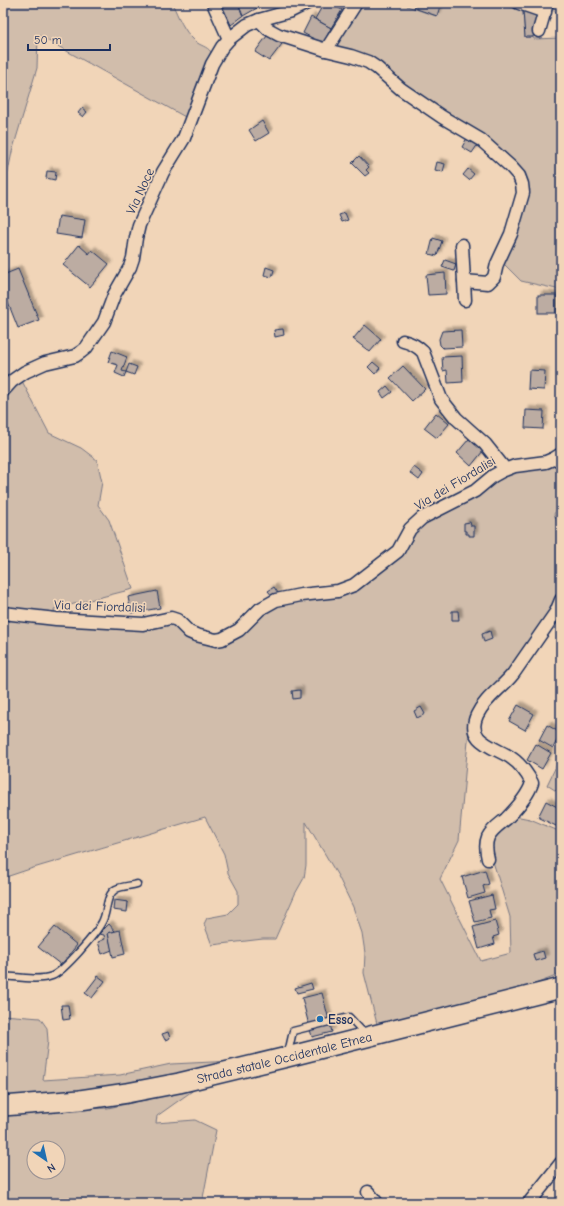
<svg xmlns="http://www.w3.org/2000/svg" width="564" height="1206" font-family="'Comic Neue',sans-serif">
<defs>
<filter id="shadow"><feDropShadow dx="3.5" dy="-3.5" stdDeviation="1" flood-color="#0004"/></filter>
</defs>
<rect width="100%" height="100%" fill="#f1d5b8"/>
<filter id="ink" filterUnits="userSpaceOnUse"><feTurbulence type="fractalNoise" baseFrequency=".025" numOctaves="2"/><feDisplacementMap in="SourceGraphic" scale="8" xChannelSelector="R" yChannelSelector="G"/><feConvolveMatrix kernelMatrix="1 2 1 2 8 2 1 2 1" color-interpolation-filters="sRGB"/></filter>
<g filter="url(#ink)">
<g fill="#d1bdab" stroke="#767684" fill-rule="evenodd">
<path d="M3,3H172C179,18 183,30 195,41C200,46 207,46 211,52L187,118L38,35L37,68L12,152L3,196Z"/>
<path d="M363,3H408L407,6L436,16L441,3H498L523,11L525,37H533L534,39L561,38V290L521,281L502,262L526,203L530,190L527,180L516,165L499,148L467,127L334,48Z"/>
<path d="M553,3H561V13L551,10Z"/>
<path d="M561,346V450L558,451Z"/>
<path d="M22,381L49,433L81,448L97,460L102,482L98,505L109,520L133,589L54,609L55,615L3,610V398Z"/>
<path d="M561,459V503L554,514L561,530V591L553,612L505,678L470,719L459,840L440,879L481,961L511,953L510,917L491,855L493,840L501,828L515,816L530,819L561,832V974L512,993L377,1024L364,973L365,953L362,933L353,907L338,876L306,822V865L304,878L295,894L275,939H263L212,945L204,924L207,918L228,914L238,904V891L228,873L224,854L205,817L30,869L3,878V616L170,623L226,643L240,637L254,622L272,606L348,592L418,526L494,481L508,474Z"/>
<path d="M561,756V794L547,785Z"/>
<path d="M3,1015L40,1018L47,1028L48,1041L43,1080L120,1075L171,1064L233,1061L142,1085L3,1102Z"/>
<path d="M195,1089L157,1116L156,1123L195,1120L216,1130L202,1203H3V1113L108,1108ZM34,1148H58V1172H34Z"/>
</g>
<g fill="#bcaca2" stroke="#1b2f5e" filter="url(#shadow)">
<path d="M221,3H238L243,16L231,25Z"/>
<path d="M238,3H255L257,8L243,16Z"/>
<path d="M324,3H331L342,10L331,28L315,19Z"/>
<path d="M416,3H441L437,16L414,8Z"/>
<path d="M523,11L538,15L533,37H525Z"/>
<path d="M311,17L331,28L323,44L303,33Z"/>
<path d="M267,36L282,44L269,61L255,52Z"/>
<path d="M82,108L87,112L83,117L78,113Z"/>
<path d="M262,121L269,133L256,141L249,130Z"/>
<path d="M467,138L478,144L472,153L462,147Z"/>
<path d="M359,156L369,167L366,170L369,173L365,176L352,163Z"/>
<path d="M437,162L445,164L443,172L435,170Z"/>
<path d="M468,169L474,174L469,180L463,175Z"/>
<path d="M47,171L56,172L55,180L46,178Z"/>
<path d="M345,213L348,220L342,222L339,215Z"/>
<path d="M59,216L85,220L82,238L56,234Z"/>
<path d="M433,238L442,241L437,256L429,254Z"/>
<path d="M79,245L89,254L92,250L109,264L90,287L63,265Z"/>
<path d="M445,260L456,264L454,271L442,267Z"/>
<path d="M266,267L274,270L272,277L264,275Z"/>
<path d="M18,269L39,320L18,328L3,290V275Z"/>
<path d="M445,273L446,294L428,295L426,275Z"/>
<rect x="538" y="295" width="18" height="18"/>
<path d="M365,325L381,339L370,352L353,339Z"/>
<path d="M283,329L284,335L275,337L274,330Z"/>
<path d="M461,330L462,347L443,348L440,345L439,339L442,331Z"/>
<path d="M112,351L127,357L122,371L126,372L124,377L115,373L118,365L108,362Z"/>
<path d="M462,356L463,382L448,383L447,370L443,371L442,357Z"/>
<path d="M373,362L380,368L375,374L368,367Z"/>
<path d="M129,364L137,367L134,375L126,372Z"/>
<path d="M403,366L425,389L412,401L390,378Z"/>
<path d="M529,370L545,371L544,390L528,389Z"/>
<path d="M387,386L392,392L384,398L380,392Z"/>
<path d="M526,410L544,411L543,429L525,428Z"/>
<path d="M436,413L449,424L437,438L424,428Z"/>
<path d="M469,439L483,451L471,466L457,453Z"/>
<path d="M414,467L423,474L419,480L410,473Z"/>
<path d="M470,522L471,526H474V536H469V534H466V531H464V523Z"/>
<path d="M274,587L278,593L273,597L268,591Z"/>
<path d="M157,591L160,608L131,613L128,597Z"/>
<path d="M452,611H458L459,620H452Z"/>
<path d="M490,631L492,639L484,642L482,634Z"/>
<path d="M300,690V698L293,699L292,691Z"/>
<path d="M518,705L534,714L525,730L509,721Z"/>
<path d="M421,707L425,714L417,718L414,711Z"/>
<path d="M547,725L561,733L553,748L539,740Z"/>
<path d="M536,744L551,753L542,769L527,760Z"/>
<path d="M546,801L561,809V826L560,828L538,817Z"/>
<path d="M485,870L489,884L483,886L485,893L468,898L462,877Z"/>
<path d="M492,895L495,909L489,910L491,918L475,922L469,901Z"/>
<path d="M114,900L128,902L127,912L113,910Z"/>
<path d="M495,921L499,935L493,937L495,944L479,949L473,927Z"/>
<path d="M109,924L115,931L108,933L112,950L102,954L98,942L105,939L104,935L99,934Z"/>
<path d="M55,927L77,945L61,965L38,947Z"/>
<path d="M120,930L125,954L113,957L108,933Z"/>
<path d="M543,951L545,958L535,961L533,954Z"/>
<path d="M98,976L105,981L92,998L85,993Z"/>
<path d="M311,983L313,989L297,993L295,988Z"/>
<path d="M322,993L332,1032L312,1037L302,998Z"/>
<path d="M61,1005H68L70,1019L63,1020Z"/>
<path d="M168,1032L170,1038L165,1040L162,1034Z"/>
</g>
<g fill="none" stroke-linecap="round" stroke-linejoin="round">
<defs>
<g id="service">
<path d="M3,976C18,977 38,981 52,976C64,971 96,934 102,922C108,912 105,895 116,889C122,886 131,886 137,884"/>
<path d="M288,1053L293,1031L349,1017L365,1034"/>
</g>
<g id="minor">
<path d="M213,3L229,39"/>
<path d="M519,3L545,12"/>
<path d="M259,20L268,29L279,35L326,50L351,56L368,62L377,68L401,89L442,117L481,140L511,167L519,176L522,184L523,193L511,234L497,264L494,277L488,283L464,281"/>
<path d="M539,31L547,3"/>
<path d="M326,50L356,3"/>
<path d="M462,245L465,300"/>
<path d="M403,341C412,343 417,346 423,352L441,399L456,418L485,444L505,469"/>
<path d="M3,391L12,381L25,372L45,363L75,356L81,352L86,348L104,322L114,295L130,267L133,258L136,238L139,225L163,172L184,138L212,64L222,47L229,39L247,25L259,20L291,11L307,3"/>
<path d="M3,613L56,619L143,624L171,618L177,620L189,632L196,635L216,640L222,639L239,630L260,609L276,600L301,595L338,591L354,585L398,551L410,529L422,518L475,491L493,476L502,471L515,466L546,462L553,459L561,454"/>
<path d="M488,859C486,851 485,844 488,837C492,829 500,824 506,819C516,809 528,796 532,783C527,773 519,763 510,757C494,747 465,741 477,715C485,698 502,688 513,674L556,612L561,600"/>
<path d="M368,1192L377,1203"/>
<path d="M529,1203L561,1163"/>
</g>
<g id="primary">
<path id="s1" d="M3,1106L80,1100L127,1093L179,1083L287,1057L561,988"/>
</g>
</defs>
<use href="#service" stroke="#1b2f5e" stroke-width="9"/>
<use href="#minor" stroke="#1b2f5e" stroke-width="15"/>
<use href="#primary" stroke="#1b2f5e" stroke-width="22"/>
<use href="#service" stroke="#f1d5b8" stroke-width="6"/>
<use href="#minor" stroke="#f1d5b8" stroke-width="12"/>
<use href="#primary" stroke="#f1d5b8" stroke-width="19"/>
</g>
</g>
<circle fill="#1f6fb2" stroke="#f1d5b8" stroke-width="1.5" cx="320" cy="1019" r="4"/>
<g text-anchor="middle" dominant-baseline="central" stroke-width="3.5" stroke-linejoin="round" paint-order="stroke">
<g font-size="13" fill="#1b2f5e" stroke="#f1d5b8">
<text transform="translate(140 191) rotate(-65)">Via Noce</text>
<text transform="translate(455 483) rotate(-31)">Via dei Fiordalisi</text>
<text transform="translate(100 606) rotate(2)">Via dei Fiordalisi</text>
<text stroke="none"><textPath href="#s1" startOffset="286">Strada statale Occidentale Etnea</textPath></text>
</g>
<g font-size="13" font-weight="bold" fill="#1b2f5e" stroke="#f1d5b8" text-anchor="start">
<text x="328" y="1019">Esso</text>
</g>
</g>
<rect width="564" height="1206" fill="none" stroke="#f1d5b8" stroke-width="16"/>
<rect x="8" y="8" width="548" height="1190" fill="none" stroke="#1b2f5e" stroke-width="1.5" filter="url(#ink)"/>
<g transform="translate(46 1160) rotate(146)"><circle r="19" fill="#f1d5b8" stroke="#9b9394"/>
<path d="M0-3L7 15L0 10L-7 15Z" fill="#1f6fb2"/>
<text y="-6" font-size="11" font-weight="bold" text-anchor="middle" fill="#1b2f5e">N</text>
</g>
<path d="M28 44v6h82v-6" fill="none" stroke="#1b2f5e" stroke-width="2"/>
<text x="34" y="44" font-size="12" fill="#1b2f5e" stroke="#f1d5b8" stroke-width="3" paint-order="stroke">50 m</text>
</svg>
